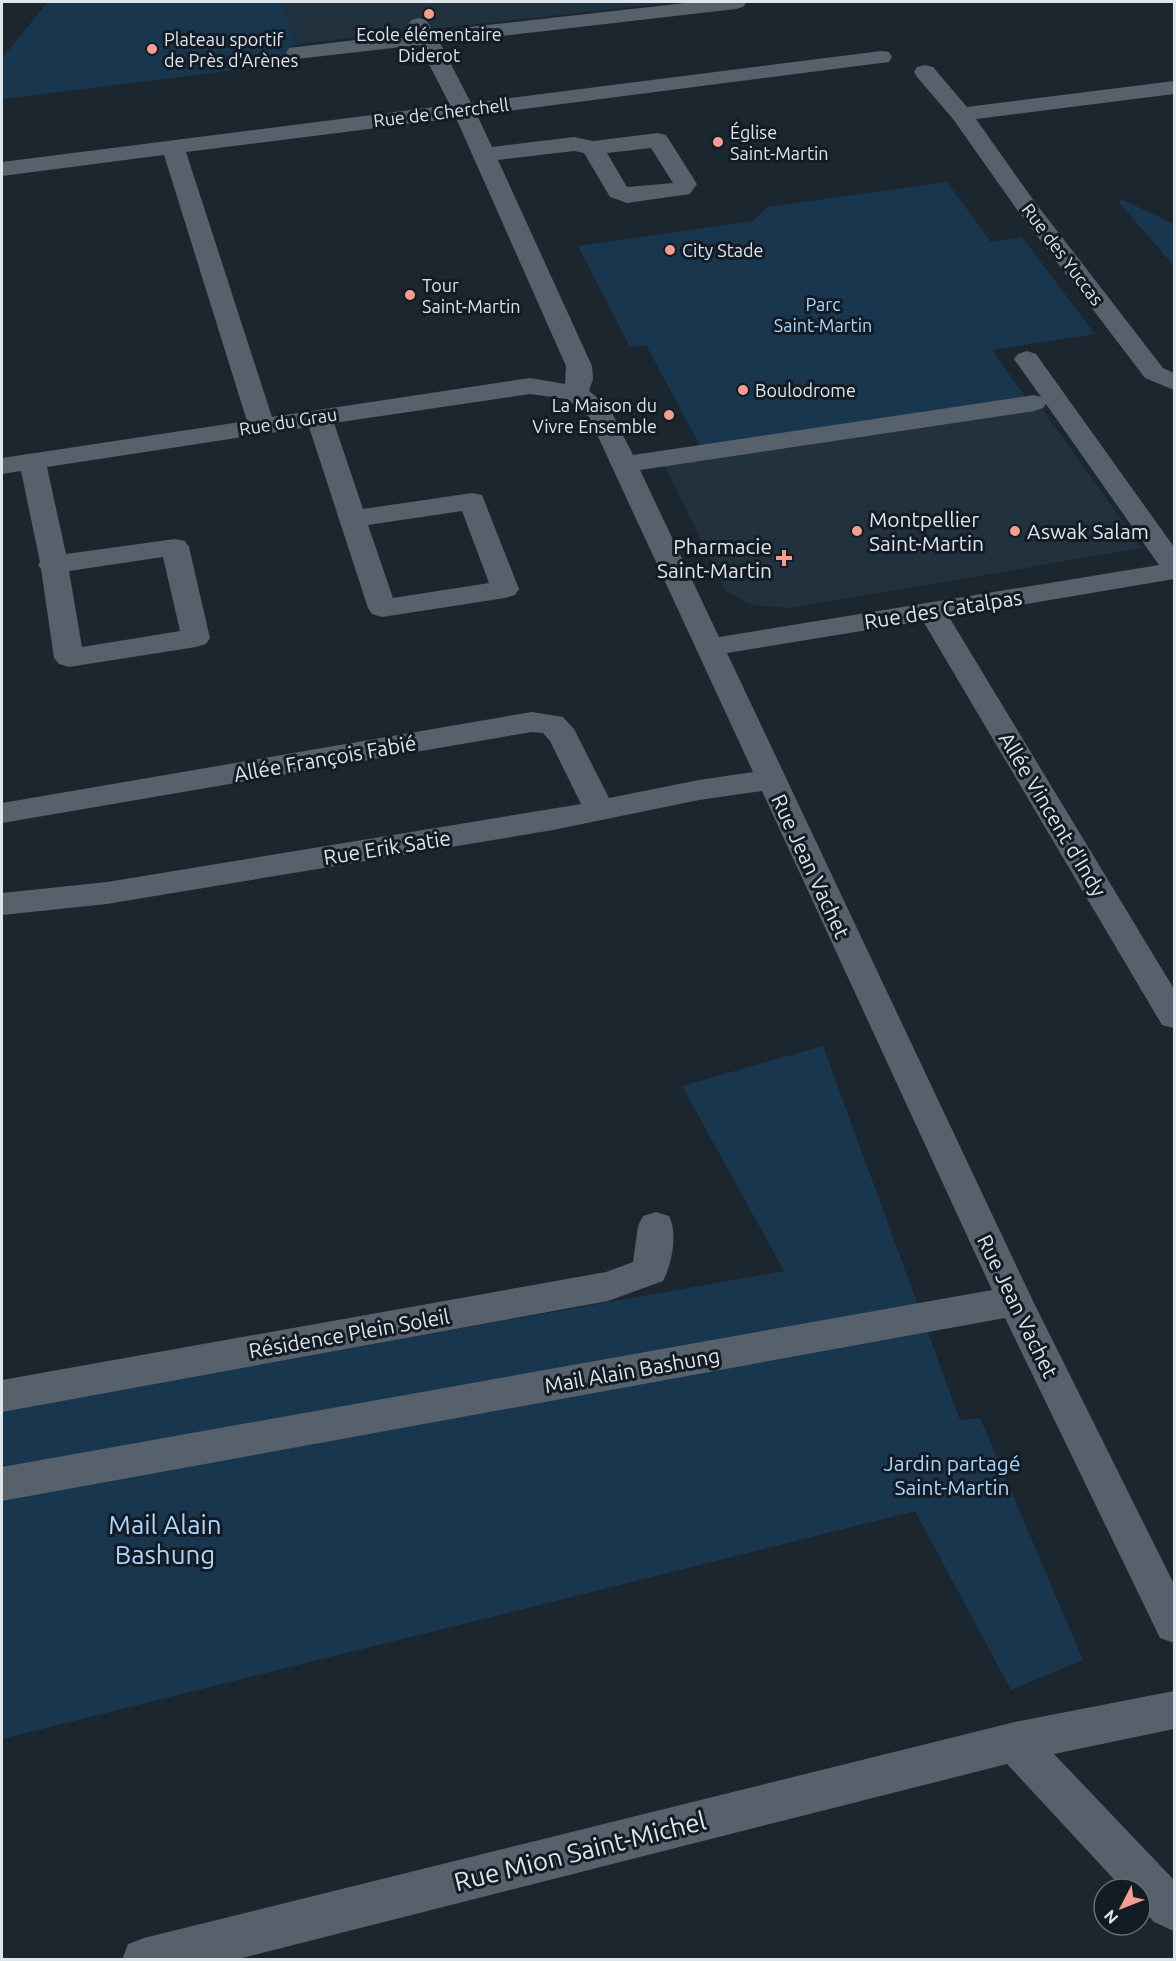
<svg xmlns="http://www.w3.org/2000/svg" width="1176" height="1961" font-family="Ubuntu,sans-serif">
<rect width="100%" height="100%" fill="#1c262f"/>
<g fill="#22313e">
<path d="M280,2H679L297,44Z"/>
<path d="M1041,407L1142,548L790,608L762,606L747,603L726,591L664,464Z"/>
</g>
<g fill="#19364f">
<path d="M48,2H280L297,44L293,45L300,62L2,99V58Z"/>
<path d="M947,182L991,242L1022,237L1095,334L992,350L1026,398L702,449L646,345L630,347L578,246L753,221L767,207Z"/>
<path d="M1123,200L1174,224V266L1118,201Z"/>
<path d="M823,1046L960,1420L980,1418L1083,1660L1011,1690L915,1511L2,1739V1410L784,1271L682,1086Z"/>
</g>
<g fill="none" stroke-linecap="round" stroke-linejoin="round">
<g fill="#56616c" fill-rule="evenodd">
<path d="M694,2L746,3L743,7L736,9L440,43L471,103L881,51L889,52L892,57L889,62L881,63L477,115L492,147L574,137L593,141L658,133L666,135L697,184L690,194L627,203L610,197L584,153L574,151L498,160L592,366L593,379L589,391L609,407L633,455L1034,395L1041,397L1014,359L1018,354L1027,351L1036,354L1174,547V579L949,617L1174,989V1028L1162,1025L923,621L727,653L1033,1301L1174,1584V1643L1160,1638L1005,1318L2,1501V1467L992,1290L762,791L699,800L553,830L107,904L2,915V893L107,882L581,804L550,741L543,733L532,732L2,823V803L532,712L563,717L574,729L609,798L699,780L753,772L589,417L567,399L530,394L334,423L363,509L472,493L482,495L519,589L515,595L505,598L382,617L372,614L368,608L309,427L47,467L66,554L175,539L185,541L189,547L210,638L206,644L196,647L69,667L59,664L54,658L41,569L38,565L40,562L21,471L2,474V458L247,421L164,155L2,176V162L450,105L419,45L297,59L289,58L286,53L289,48L297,47L413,33L408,24L412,20L419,18L426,20L433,31ZM456,118L566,366L565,384L530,378L272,417L186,152ZM651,148L673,183L627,187L607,153ZM1046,404L1159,565L719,637L640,470L1034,411L1043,408ZM462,511L489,583L393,598L368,525ZM163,557L180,631L82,647L69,571Z"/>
<path d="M925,65L933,67L967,107L1174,81V94L976,119L1034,201L1163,368L1174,373V390L1145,378L1018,211L953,119L917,77L914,72L917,67Z"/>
<path d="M656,1212L669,1216C678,1233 672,1264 663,1281L608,1301L2,1412V1380L606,1272L633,1262L638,1226L643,1216Z"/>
<path d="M1174,1691V1729L1054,1754L1174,1880V1931L1154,1922L1140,1907V1889H1123L1007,1764L234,1960H122L128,1944L144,1938L1015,1722Z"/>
</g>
</g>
<g fill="#f59d8f" stroke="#131c25" stroke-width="2">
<circle cx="429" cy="14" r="6"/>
<circle cx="152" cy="49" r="6"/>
<circle cx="718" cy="142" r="6"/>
<circle cx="670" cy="250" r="6"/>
<circle cx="410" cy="295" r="6"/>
<circle cx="743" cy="390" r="6"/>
<circle cx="669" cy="415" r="6"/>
<circle cx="857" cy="531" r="6"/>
<circle cx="1015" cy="531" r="6"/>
<path d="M781 549h6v6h6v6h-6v6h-6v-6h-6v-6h6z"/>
</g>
<g text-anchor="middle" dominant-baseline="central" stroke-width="6" stroke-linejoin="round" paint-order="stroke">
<g font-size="18" fill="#dde4ea" stroke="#131c25" text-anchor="start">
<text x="429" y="34" text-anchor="middle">Ecole élémentaire<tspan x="429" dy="21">Diderot</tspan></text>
<text x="164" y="39">Plateau sportif<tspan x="164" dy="21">de Près d'Arènes</tspan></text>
<text x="730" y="132">Église<tspan x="730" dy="21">Saint-Martin</tspan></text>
<text x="682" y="250">City Stade</text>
<text x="422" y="285">Tour<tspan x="422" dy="21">Saint-Martin</tspan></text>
<text x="755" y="390">Boulodrome</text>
<text x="657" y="405" text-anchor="end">La Maison du<tspan x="657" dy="21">Vivre Ensemble</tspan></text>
</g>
<g font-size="18" fill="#dde4ea" stroke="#131c25">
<text transform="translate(441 112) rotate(-7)">Rue de Cherchell</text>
<text transform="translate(1063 254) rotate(53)">Rue des Yuccas</text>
<text transform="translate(288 421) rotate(-9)">Rue du Grau</text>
</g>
<g font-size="18" fill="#abd6fd" stroke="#131c25">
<text x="823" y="304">Parc<tspan x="823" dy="21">Saint-Martin</tspan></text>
</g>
<g font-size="21" fill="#dde4ea" stroke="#131c25" text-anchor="start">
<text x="869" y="519">Montpellier<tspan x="869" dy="24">Saint-Martin</tspan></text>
<text x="1027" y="531">Aswak Salam</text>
<text x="772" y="546" text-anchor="end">Pharmacie<tspan x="772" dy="24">Saint-Martin</tspan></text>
</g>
<g font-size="21" fill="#dde4ea" stroke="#131c25">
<text transform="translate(943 609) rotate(-9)">Rue des Catalpas</text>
<text transform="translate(325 758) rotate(-10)">Allée François Fabié</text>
<text transform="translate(1053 814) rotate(59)">Allée Vincent d'Indy</text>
<text transform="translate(387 847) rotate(-9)">Rue Erik Satie</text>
<text transform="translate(811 866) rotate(65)">Rue Jean Vachet</text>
<text transform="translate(1018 1306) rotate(64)">Rue Jean Vachet</text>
<text transform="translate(349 1333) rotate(-10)">Résidence Plein Soleil</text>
<text transform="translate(632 1370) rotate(-10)">Mail Alain Bashung</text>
</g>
<g font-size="21" fill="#abd6fd" stroke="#131c25">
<text x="952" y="1463">Jardin partagé<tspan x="952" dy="24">Saint-Martin</tspan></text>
</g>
<g font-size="26" fill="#abd6fd" stroke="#131c25">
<text x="165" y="1524">Mail Alain<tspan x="165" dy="30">Bashung</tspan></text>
</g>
<g font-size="26" fill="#dde4ea" stroke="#131c25">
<text transform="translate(580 1851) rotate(-14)">Rue Mion Saint-Michel</text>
</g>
</g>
<rect width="1176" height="1961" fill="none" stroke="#dde4ea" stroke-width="6"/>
<g transform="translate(1122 1907) rotate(228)"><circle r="28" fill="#131c25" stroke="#646c74" stroke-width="1.5"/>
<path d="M0-4.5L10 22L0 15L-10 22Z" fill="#f59d8f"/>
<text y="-9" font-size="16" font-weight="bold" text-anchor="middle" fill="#dde4ea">N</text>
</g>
</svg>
